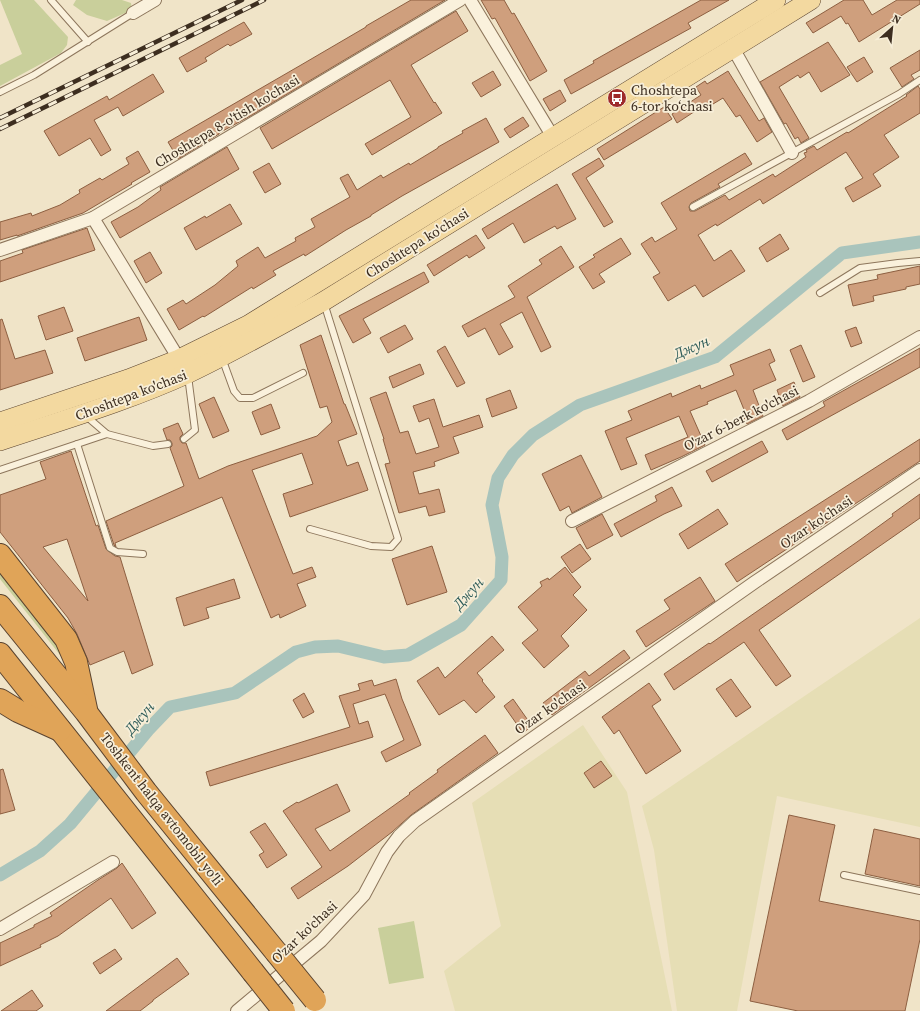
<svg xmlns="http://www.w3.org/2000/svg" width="920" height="1011" font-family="'Source Serif 4',serif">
<rect width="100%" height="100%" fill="#f0e4c8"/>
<g fill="#e6deb5">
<path d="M920,618V827L777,796L737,1011H677L654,850L642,806Z"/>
<path d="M583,725L627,792L672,1011H455L444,971L501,926L472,803Z"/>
</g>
<g fill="#c9cf9b">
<path d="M0,0H34L68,37L67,45L61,53L0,86V65L22,54Z"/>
<path d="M76,0H122L131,3L132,10L107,21L87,15L73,5Z"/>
<path d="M0,570L58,644L68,665L0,579Z"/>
<path d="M414,921L424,978L389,984L378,928Z"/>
</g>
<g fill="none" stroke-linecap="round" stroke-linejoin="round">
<path stroke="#a9c4bc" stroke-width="13" d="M0,875L40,851L70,824L148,730L170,707L235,693L296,652L315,647L338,646L384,657L408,655L461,625L501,580L502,557L492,505L498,478L513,455L533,435L580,405L715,357L842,253L920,242"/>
</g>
<g fill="#cf9f7d" stroke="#8d5f41" fill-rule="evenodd">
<path d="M411,0H445L252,115L219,133V134L178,159L168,142L301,65L366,27V26Z"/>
<path d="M481,0H504L512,14L514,13L547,71L530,81L495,18L492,19Z"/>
<path d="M701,0H729L688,23L691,28L571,94L564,80L594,63L593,61Z"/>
<path d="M844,0H863L872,15L897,0H920V4L859,42L848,23L846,24L841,16L813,33L806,23Z"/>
<path d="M456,11L468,31L411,65L434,103L435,102L442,113L372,155L365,144L411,117L390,80L272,149L260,128Z"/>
<path d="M244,22L252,34L230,46L228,44L205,58L207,61L187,72L179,58Z"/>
<path d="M828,42L850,75L821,92L809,72L800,78L798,75L779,87L809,138L801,143L798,137L795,139L786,123L784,124L760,82Z"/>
<path d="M920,50V70L911,75L914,79L902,87L890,68Z"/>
<path d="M864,57L873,72L857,82L847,67Z"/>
<path d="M493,71L501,85L481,97L472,83Z"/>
<path d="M728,71L759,121L764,118L772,132L757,142L740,115L736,117L723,98L708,107L706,104L677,123L672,114L701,95L696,87L705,81L707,84Z"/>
<path d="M153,74L164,92L123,116L118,107L94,120L111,150L101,156L90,138L59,156L44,131L107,96L109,100Z"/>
<path d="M918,86L920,89V113L884,135L899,157L873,174L881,186L853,202L845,188L863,178L846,152L763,204L760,199L717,226L716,224L698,235L714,261L731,250L745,271L703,297L695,285L668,301L653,277L660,273L641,244L652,237L655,242L677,229L661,203L745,153L752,164L718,184L720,187L691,203L689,207L690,211H695L725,195L729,200L773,174L775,177L806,157L804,153L807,152L806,150L814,146L817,150L847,132L848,133L907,96L906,95Z"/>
<path d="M560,90L566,101L550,111L543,99Z"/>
<path d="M664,107L672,119L604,160L597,149Z"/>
<path d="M523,117L529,126L510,138L504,129Z"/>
<path d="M486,118L499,142L402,196L371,215V216L346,230L305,256L304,254L273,271L276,275L253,289L252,287L204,317L203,316L179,330L167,309L183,300L186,304L215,285L238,266L236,261L258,247L265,258L296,241L295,238L315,227L311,219L350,197L340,178L348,174L357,190L381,175L383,178L409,163L410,165L438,148V147L463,133L462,131Z"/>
<path d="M227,147L239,169L120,238L111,222L138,207L161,190L160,187Z"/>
<path d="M138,151L150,172L131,183L132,184L83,213L17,236V235L0,240V222L31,213L32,216L60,205L80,193L79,190L100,178L102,180L129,164L126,158Z"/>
<path d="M599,158L604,166L586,178L613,222L604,227L572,174Z"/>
<path d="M269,163L281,184L265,193L253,172Z"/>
<path d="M557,184L576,219L557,229L555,226L524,243L513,223L488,239L482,229Z"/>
<path d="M230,204L242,224L196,250L184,228L205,216L206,218Z"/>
<path d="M87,228L95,250L0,282V261L23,253L22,250Z"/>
<path d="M780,234L789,249L767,262L759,248Z"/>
<path d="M476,235L485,248L469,258L467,255L434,276L427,265Z"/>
<path d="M621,238L631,254L599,274L605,282L593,289L579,267L595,257L593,255Z"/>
<path d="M561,246L574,267L527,297L551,347L541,352L522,312L500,324L513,347L499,355L485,328L468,337L462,326L515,297L508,286L542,264L539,260Z"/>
<path d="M150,252L162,273L146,283L134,261Z"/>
<path d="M920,266V284L906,287V289L873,296L874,301L853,306L848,285L878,279L877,275Z"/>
<path d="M424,272L429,282L363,319L371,333L353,343L339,316Z"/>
<path d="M64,307L73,331L46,340L38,316Z"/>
<path d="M139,317L147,340L85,361L77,338Z"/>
<path d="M2,319L15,359L45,350L53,373L0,390V320Z"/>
<path d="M405,325L413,339L388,353L380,338Z"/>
<path d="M856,327L862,343L851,347L845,331Z"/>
<path d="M321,335L344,404H345L357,434L338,441L347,466L358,462L368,490L290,517L283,494L313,484L302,453L252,470L293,574L312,567L316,577L297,584L306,606L280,618L279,614L271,618L222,497L115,543L116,547L114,545L106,521L184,486L170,448L172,446V443L170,440H167L163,429L178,423L183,434L180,437V440L182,443H186L199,479L228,466L317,436L332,422L327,406L320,408L300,345Z"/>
<path d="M801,345L815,377L803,382L790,350Z"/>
<path d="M445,346L465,383L457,387L437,351Z"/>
<path d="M920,348V367L787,440L782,430L825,406L823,402Z"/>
<path d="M770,349L775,361L769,364L776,380L753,390L763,416L747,424L742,413L745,412L736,390L707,402L708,404L690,411L705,445L681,457L651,470L645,455L688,437L679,416L626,438L637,464L621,470L605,431L632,420L628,411L671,393L672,397L700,385L701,389L734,375L730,365Z"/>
<path d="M420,364L424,374L393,388L389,377Z"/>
<path d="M794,382L800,397L783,406L777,390Z"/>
<path d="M510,390L517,408L492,417L486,399Z"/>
<path d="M386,392L400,433L408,431L416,454L439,447L429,418L419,422L413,406L434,399L443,427L479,415L483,427L453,437L459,453L434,462L435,466L413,472L419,494L439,489L445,512L429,516L426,506L399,513L385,464L390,463L383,439H384L370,398Z"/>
<path d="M214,397L229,431L213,438L199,404Z"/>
<path d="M271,404L280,428L261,435L252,412Z"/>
<path d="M920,439V461L737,582L725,564Z"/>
<path d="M762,441L768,452L712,482L706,471Z"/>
<path d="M71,451L96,526L98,525L106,549L115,556L120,557L153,665L132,674L124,651L90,665L77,634L68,618L0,532V495L46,479L40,462ZM67,539L88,601L43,547Z"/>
<path d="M581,455L602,497L572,513L569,506L560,511L542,474Z"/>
<path d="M672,487L682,506L664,514L621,537L614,524L657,501L655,496Z"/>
<path d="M920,494V518L759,630L791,676L776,686L744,642L674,690L664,674L709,643L710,644L857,542L893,516L892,514Z"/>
<path d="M718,509L728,524L688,549L679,534Z"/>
<path d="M602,514L613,535L587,549L576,528Z"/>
<path d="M580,544L591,559L572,573L561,557Z"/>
<path d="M432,546L447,592L407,605L392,559Z"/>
<path d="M565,567L581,587L573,595L587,610L561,636L569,646L544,668L522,643L538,630L518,607L542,586L540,582L548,578L549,580Z"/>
<path d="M700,577L715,601L646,647L636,631L670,609L664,600Z"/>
<path d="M234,579L240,598L206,608L209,618L184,626L176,598Z"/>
<path d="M492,636L504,650L477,673L483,680L482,681L495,697L476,713L464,700L439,715L417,681L438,667L445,678Z"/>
<path d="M624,650L630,658L552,715L543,703L585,671L589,676Z"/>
<path d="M396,679L402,699L421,745L386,762L381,752L404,740L385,694L353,704L359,724L368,721L373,737L210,786L206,772L350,727L339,696L360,690L358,684L372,680L374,686Z"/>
<path d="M731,679L751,707L736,717L716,689Z"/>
<path d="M649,683L661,700L652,706L681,751L646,774L619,730L614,734L602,717Z"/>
<path d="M304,693L314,712L303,718L293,700Z"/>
<path d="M513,699L532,726L523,733L504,706Z"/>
<path d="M485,735L498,753L411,815L392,832L348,866L298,899L291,888L322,867L283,811L297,802L298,803L337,784L350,811L315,829L330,851L410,794L409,793L438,772L437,770Z"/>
<path d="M601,761L612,776L594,788L584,773Z"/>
<path d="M3,769L15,810L0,814V770Z"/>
<path d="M789,815L835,825L819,901L920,921V939L905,1011H798L750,1001Z"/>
<path d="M265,823L287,855L267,868L259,855L264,852L250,832Z"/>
<path d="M874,829L920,839V886L865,874Z"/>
<path d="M122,863L156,913L132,929L111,898L58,936L40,945L41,947L0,966V943L34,927V925L52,916L50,913L98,880L117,868Z"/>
<path d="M115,949L122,959L100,974L93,963Z"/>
<path d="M177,958L189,974L153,1000V1001L140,1011H106Z"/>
<path d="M32,990L43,1006L36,1011H1Z"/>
</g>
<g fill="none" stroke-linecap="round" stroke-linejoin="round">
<defs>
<g id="lane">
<path d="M51,0L88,42"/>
<path d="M0,92L34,75L133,13"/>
<path d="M693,207L899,94L920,80"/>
<path d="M820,293L860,268L898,263L920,261"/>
<path d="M222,358L234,391L240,398H253L303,373"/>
<path d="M86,416L107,434L153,446L168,444"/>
<path d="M184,439L195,430L188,376"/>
<path d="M77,444L110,548L117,552L143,554"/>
<path d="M0,470L107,434"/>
<path d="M310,529L371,546L391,547L398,539L324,303"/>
<path d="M844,875L920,891"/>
</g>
<g id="street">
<path d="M470,0L553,137"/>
<path d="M133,13L155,0"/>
<path d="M733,48L792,153"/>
<path d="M93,218L179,359"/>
<path d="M0,250L93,218L460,0"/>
<path d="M572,521L809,401L920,337"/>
<path d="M0,929L113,862"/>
<path d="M237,1011L321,941L364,895L387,852L399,836L415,821L755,582L920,470"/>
</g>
<g id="primary">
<path d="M0,422L128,379L179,359L248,325L776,0"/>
<path d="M0,441C63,420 128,401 189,373C235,351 279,326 324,301L811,0"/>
</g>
<g id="highway">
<path d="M0,555L66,639L76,662L86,709"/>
<path d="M0,606L86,712L146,792L276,952"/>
<path d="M0,654L253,972"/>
<path d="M0,700L18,711L60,730"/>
</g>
</defs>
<use href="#lane" stroke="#8d765c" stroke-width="8"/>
<use href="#street" stroke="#8d765c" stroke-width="14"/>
<use href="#primary" stroke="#5b4430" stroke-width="20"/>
<use href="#highway" stroke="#5b4430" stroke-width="24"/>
<use href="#lane" stroke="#faf1dc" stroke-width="6"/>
<use href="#street" stroke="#faf1dc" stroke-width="12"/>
<use href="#primary" stroke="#f3d9a0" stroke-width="19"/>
<use href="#highway" stroke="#e0a458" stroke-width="22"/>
<defs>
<g id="rail">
<path d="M0,118L242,0"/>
<path d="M0,129L264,0"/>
</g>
</defs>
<use href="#rail" stroke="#3d2e20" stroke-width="4.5"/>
<use href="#rail" stroke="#f7eed8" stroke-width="3" stroke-dasharray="9" stroke-linecap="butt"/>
<defs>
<g id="highway-bridge">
<path d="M276,952L315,1000"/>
<path d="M253,972L284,1011"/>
</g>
</defs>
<use href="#highway-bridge" stroke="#5b4430" stroke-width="24" stroke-linecap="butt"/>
<use href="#highway-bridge" stroke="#e0a458" stroke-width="22"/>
</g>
<defs>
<symbol id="bus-disc" viewBox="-11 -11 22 22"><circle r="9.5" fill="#9e2a2b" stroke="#f7eed8"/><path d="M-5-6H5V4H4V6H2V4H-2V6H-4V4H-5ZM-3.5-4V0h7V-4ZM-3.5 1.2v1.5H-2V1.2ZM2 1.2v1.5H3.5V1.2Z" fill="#fff"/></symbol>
</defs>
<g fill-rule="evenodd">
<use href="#bus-disc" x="606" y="87" width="22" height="22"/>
</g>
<g text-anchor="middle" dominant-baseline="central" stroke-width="3.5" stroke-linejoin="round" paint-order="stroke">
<g font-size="14" fill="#3d2e20" stroke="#f7eed8" text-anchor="start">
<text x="631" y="90">Choshtepa<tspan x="631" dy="16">6-tor koʻchasi</tspan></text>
</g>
<g font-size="14" fill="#3d2e20" stroke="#f7eed8">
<text transform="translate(227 121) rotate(-31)">Choshtepa 8-o'tish ko'chasi</text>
<text transform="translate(417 243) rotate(-32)">Choshtepa ko'chasi</text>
<text transform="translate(131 395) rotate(-21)">Choshtepa ko'chasi</text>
<text transform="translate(741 418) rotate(-27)">O'zar 6-berk ko'chasi</text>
<text transform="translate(816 522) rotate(-34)">O'zar ko'chasi</text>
<text transform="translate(550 707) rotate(-35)">O'zar ko'chasi</text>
<text transform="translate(162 809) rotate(52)">Toshkent halqa avtomobil yo'li</text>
<text transform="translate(304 932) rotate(-43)">O'zar ko'chasi</text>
</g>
<g font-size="15" font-style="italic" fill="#2f5d5a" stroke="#f7eed8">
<text transform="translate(691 347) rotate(-23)">Джун</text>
<text transform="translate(468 593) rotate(-48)">Джун</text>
<text transform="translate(139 718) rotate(-50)">Джун</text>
</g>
</g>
<g transform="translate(892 28) rotate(27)" stroke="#f7eed8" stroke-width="3" paint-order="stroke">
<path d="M0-3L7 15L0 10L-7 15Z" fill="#3d2e20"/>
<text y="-6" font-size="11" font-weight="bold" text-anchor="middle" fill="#3d2e20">N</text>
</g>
</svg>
